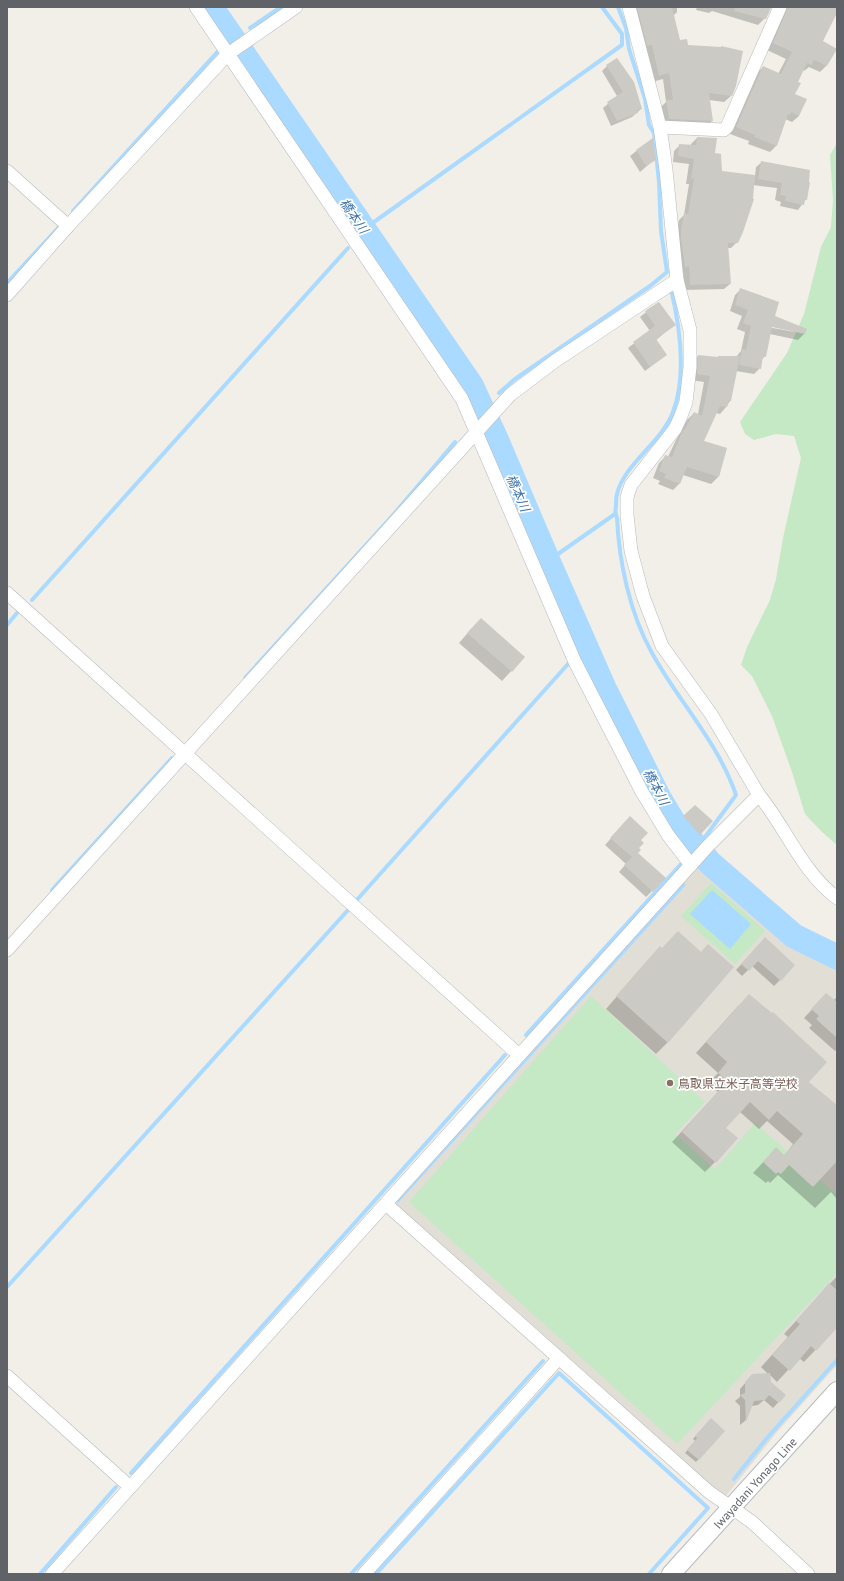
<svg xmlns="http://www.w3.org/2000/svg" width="844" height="1581" font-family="'PT Sans','Noto Sans JP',sans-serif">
<rect width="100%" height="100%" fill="#f1efe8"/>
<path fill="#e1ded6" d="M702,862L783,937L837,963V1365L777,1432L726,1496H721L394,1203Z"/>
<g fill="#c5e8c5">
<path d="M837,143V845L821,831L805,814L792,772L772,716L752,676L741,665L747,647L770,600L776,579L783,538L801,458L794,436L776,434L754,440L745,434L740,422L787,353L804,314L821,247L831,227L833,200L830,155Z"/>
<path d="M711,883L765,931L735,964L681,916Z"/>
<path d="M591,996L705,1102L675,1134L715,1169L755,1123L837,1195V1273L677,1444L409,1202Z"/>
</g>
<g fill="#aadaff">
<path d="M684,883L686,885L398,1203L397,1201Z"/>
<path d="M712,890L751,924L730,949L690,914Z"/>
</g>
<g fill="#0003" fill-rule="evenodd">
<path d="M633,7H677V12L673,16L680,41L687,46L731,96L724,102L709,100L712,121L705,128L663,126L660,108L666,102L663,79L652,82Z"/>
<path d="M697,7H771L765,18L758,25L712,11L709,13L696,10Z"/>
<path d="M778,7H837V16L835,15L822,42L836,49L826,66L820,72L809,67L804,71L803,70L797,82L794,95L799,116L792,122L785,119L776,146L770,152L748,144L749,141L730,134L756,74L763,67L778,74L786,59L767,50Z"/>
<path d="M607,66L641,109L632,117L611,126L603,108L617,96L602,71Z"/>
<path d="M697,138L714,154L721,172L755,176L756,167L762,162L806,199L798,210L780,206L781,202L775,200L777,188L753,185L737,242L731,248H727L730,284L724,289L685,290L683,271L679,272L676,236L679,220L684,215L689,184H686L689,164L673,162L674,151L680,145L691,146V144Z"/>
<path d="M652,139L655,159L640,172L630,156Z"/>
<path d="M741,289L773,316L806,329L804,334L798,340L770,334L765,356L761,360L760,368L754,374L736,371L730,401L726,407L720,414L716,413L702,441L726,448L718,477L711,484L683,475L680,483L673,490L658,484L660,481L653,478L659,463L666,456L668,457L675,442L687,420L694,413L698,414L704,382L691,380L692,363L698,356L717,358L736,357L741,351L745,332L737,329L742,316L730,311L735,295ZM767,325L790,330L795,332L767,327Z"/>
<path d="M658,303L674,325L656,340L666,355L645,371L628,348L650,331L640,317Z"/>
<path d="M472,628L524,657L502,681L459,643Z"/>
<path d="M695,806L712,821L696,837L681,820Z"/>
<path d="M624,824L639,840L636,853L652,891L646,897L619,872L626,864L605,845Z"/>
<path d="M759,945L780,980L774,986L752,966L742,976L736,970Z"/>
<path d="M649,959L668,1042L656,1054L606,1009Z"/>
<path d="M837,997V1049L835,1051L809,1028L812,1025L804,1018L818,1003L833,1001Z"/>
<path d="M739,1005L807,1082L837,1106V1197L836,1198L831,1192L815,1208L778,1175L770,1183L768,1181L766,1183L753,1173L766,1159L784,1156L793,1144L767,1121L759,1129L740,1112L725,1128L715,1162L705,1172L672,1142L718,1092L708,1083L718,1073L696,1053Z"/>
<path d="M837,1276V1327L804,1362L799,1358L777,1382L770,1375V1383L785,1395L773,1408L764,1400L758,1405L751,1406L745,1421L740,1425V1406L735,1401L740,1397V1389L747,1381L768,1374L761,1367L788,1337L784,1334Z"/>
<path d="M711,1419L724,1431L696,1462L685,1453L695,1441L693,1439Z"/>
</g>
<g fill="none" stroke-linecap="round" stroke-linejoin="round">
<g stroke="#aadaff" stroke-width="4">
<path d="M250,28L281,7"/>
<path d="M73,211L220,49"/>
<path d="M374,222L622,45V34L602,7"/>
<path d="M7,283L60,226"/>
<path d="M671,289C680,327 687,375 673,412C662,442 624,464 617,494C616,498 616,502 616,506C615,511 615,514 617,518C619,562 630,614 652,653C678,701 718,742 736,795L705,837"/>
<path d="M499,393L515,379L650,286L667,272L661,231L659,182L654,133L649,125L645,99L629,49L626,28L618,7"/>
<path d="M548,561L615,514"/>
<path d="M32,600L348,248"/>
<path d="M7,625L17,613"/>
<path d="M245,678L394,514L455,442"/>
<path d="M52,890L172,758"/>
<path d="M355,902L568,664"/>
<path d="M526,1035L681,864"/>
<path d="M7,1287L349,909"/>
<path d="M131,1473L505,1055"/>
<path d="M734,1479L767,1438L837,1360"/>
<path d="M40,1574L116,1487"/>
<path d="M351,1574L543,1361"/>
<path d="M376,1574L559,1373L708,1508L649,1574"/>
</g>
<path stroke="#aadaff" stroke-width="25" d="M211,7L471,385L496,439L548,561L604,688L659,798L674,823L696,846L710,863L794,936L837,957"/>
</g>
<g fill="#cccac5">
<path d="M637,7H672L680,40L687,39L688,45L721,47V46L743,51L736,86L732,96L709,93L713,121L669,119L666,100H673L669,73L659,76L652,45L647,46Z"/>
<path d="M735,7H769L771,8L766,19L734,11Z"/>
<path d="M788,7H837V13L823,41L837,49L827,66L814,60L812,65L807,63L798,82L801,83L795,94L807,99L799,116L791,112L790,115L788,114L777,146L754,137L755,135L736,127L763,66L781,74L792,52L773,43Z"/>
<path d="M617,58L634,82L642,109L637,110L638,113L617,121L607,102L623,92L606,65Z"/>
<path d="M697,137L717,138L715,153L721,154L722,171L755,175L753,199H754L743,232L738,243H728L731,284L690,285L689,266L685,267L681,237V230L684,213L688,214L694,179L691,178L694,159L678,156L679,144L696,145Z"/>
<path d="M653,138L656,160L646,166L636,150Z"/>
<path d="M761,161L810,170L809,182H810L807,200H805L804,205L785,201L786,196L780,195L782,183L758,179Z"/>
<path d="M740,288L779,302L775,316L807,329L805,334L772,327L766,357L763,356L761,369L739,365L742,349L746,350L751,326L743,323L748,310L735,305Z"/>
<path d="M659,302L676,325L656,339L667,355L650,367L633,342L655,326L645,311Z"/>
<path d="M698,355L718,357V356H740L731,401L729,400L727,407L720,406L704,441L727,448L719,477L687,467L680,484L664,478L666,474L659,471L665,455L672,457L681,434L684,429H685L694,412L702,416L710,376L697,374Z"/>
<path d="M481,618L525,657L512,672L467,633Z"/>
<path d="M695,805L713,821L700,835L683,816Z"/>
<path d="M630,816L648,833L641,840L644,843L639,848L641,850L638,853L666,878L653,892L624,865L632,857L610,838Z"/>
<path d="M678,931L701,952L708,944L734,967L668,1043L616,996L660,946L662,948Z"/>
<path d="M765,937L795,965L781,981L758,961L749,971L741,964Z"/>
<path d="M826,993L837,1002V1038L816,1019L819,1016L811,1009Z"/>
<path d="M749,994L772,1013L773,1012L827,1062L809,1082L837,1105V1161L813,1187L789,1165L781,1174L778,1172L776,1174L763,1162L776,1147L784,1155L803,1134L777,1111L769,1120L750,1102L726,1128L738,1138L716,1163L682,1132L727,1081L718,1073L727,1062L706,1042Z"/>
<path d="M829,1283L837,1290V1328L816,1351L811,1346L790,1371L772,1355L800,1324L796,1321Z"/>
<path d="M770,1373L771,1382L786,1395L779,1403L769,1395L765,1400L754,1401L746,1422L745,1400L740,1395L745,1393V1382L752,1374Z"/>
<path d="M711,1418L725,1431L699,1460L687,1450L697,1438L695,1436Z"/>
</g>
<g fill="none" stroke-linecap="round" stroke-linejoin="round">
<defs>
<g id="street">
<path d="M196,7L462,399L575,662L642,792L668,835L691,865"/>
<path d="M660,127L724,130L727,127L780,7"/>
<path d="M7,171L68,226"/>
<path d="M7,295L68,226L228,54L296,7"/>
<path d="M7,593L519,1055"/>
<path d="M759,795C786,828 802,872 837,898"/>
<path d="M7,950L510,395L555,361L677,280"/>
<path d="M386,1204L709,1492L752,1522L808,1574"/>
<path d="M7,1376L130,1487"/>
<path d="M52,1574L707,847L759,795L711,714L662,646L643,596L631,551L627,515V497L631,485L675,429L681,416L686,402L690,367V330L677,280L666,170L660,127L629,7"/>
<path d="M364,1574L559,1358"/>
</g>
<path id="secondary" d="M671,1574L837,1391"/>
</defs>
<use href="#street" stroke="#b5b8bc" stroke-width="14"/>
<use href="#secondary" stroke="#b6babf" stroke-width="20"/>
<use href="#street" stroke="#fff" stroke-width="13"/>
<use href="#secondary" stroke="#fff" stroke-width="18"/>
</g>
<circle fill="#8d6e63" stroke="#fff" stroke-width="1.5" cx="670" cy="1083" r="4"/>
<g text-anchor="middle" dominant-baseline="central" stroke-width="3.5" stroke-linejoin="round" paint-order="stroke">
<g font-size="12" fill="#785e54" stroke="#fff" text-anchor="start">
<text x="678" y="1083">鳥取県立米子高等学校</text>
</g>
<g font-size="12" fill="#5f6368" stroke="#fff">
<text transform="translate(755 1483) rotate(-48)">Iwayadani Yonago Line</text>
</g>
<g font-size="13" font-style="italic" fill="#4174aa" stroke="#fff">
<text transform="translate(354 216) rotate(55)">橋本川</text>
<text transform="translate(518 493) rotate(66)">橋本川</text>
<text transform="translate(656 787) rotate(62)">橋本川</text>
</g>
</g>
<rect width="844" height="1581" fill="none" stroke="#5f6368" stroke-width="16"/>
</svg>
